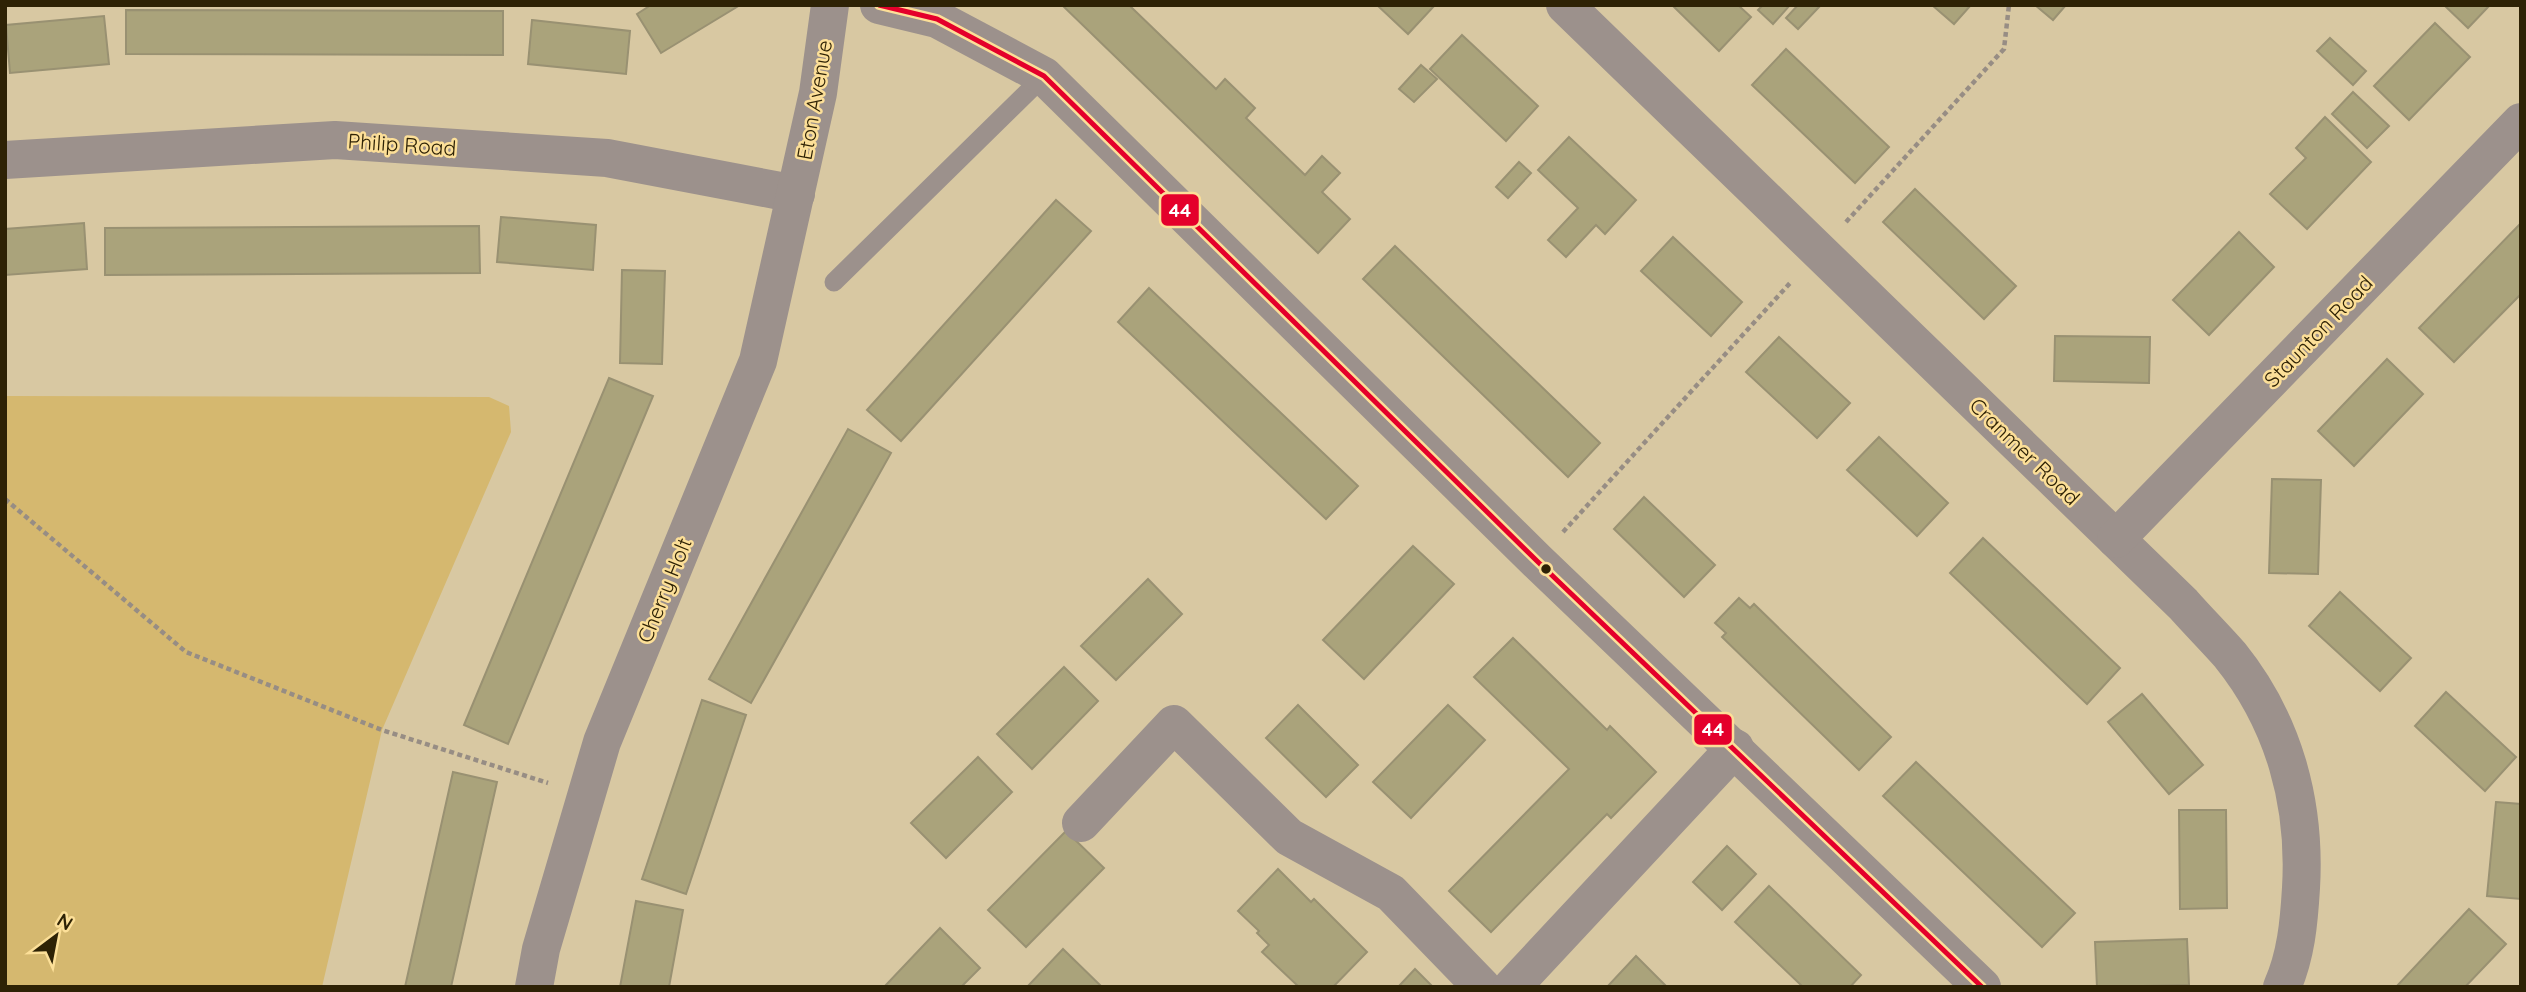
<svg xmlns="http://www.w3.org/2000/svg" width="2526" height="992" font-family="Quicksand,sans-serif">
<rect width="100%" height="100%" fill="#d8c8a2"/>
<path fill="#d5b86f" d="M5,396L489,397L509,406L511,432L382,730L322,987H5Z"/>
<g fill="#aaa37b" stroke="#999172" stroke-width="2">
<path d="M651,5H740L661,53L637,14Z"/>
<path d="M1062,5H1129L1216,89L1225,79L1255,108L1246,118L1305,175L1322,156L1340,173L1322,192L1350,219L1318,253Z"/>
<path d="M1377,5H1435L1408,34Z"/>
<path d="M1672,5H1738L1751,17L1719,51Z"/>
<path d="M1763,5H1790L1773,24L1758,10Z"/>
<path d="M1798,5H1821L1798,29L1786,18Z"/>
<path d="M1932,5H1971L1954,24Z"/>
<path d="M2035,5H2066L2053,20Z"/>
<path d="M2444,5H2490L2468,28Z"/>
<path d="M126,10L503,11V55L126,54Z"/>
<path d="M104,16L109,64L10,73L6,25Z"/>
<path d="M532,20L630,31L626,74L528,64Z"/>
<path d="M2435,23L2470,57L2409,120L2374,86Z"/>
<path d="M1462,35L1538,106L1506,141L1430,69Z"/>
<path d="M2330,38L2366,71L2353,85L2317,51Z"/>
<path d="M1786,49L1889,147L1855,183L1752,85Z"/>
<path d="M1421,65L1437,79L1414,102L1399,89Z"/>
<path d="M2353,92L2389,126L2367,148L2332,114Z"/>
<path d="M2325,117L2371,162L2307,229L2270,194L2306,158L2296,148Z"/>
<path d="M1569,137L1636,200L1605,234L1596,225L1566,257L1548,240L1578,208L1538,170Z"/>
<path d="M1519,162L1531,173L1508,198L1496,187Z"/>
<path d="M1915,189L2016,286L1984,319L1883,222Z"/>
<path d="M1056,200L1091,231L901,441L867,410Z"/>
<path d="M501,217L596,225L593,270L497,262Z"/>
<path d="M84,223L87,269L5,275V229Z"/>
<path d="M2521,223V294L2454,362L2419,328Z"/>
<path d="M479,226L480,273L105,275V228Z"/>
<path d="M2239,232L2274,267L2209,335L2173,300Z"/>
<path d="M1673,237L1742,302L1711,336L1641,271Z"/>
<path d="M1395,246L1600,443L1568,477L1363,279Z"/>
<path d="M622,270L665,271L662,364L620,363Z"/>
<path d="M1149,288L1358,486L1326,519L1118,322Z"/>
<path d="M2055,336L2150,337L2149,383L2054,381Z"/>
<path d="M1779,337L1850,403L1817,438L1746,372Z"/>
<path d="M2387,359L2423,394L2354,466L2318,431Z"/>
<path d="M609,378L653,396L508,744L464,725Z"/>
<path d="M848,429L891,453L751,703L709,679Z"/>
<path d="M1879,437L1948,503L1917,536L1847,470Z"/>
<path d="M2272,479L2321,480L2318,574L2269,573Z"/>
<path d="M1644,497L1715,565L1684,597L1614,529Z"/>
<path d="M1983,538L2120,668L2087,704L1950,573Z"/>
<path d="M1413,546L1454,584L1364,679L1323,640Z"/>
<path d="M1148,579L1182,614L1116,680L1081,646Z"/>
<path d="M2340,592L2411,658L2380,691L2309,626Z"/>
<path d="M1739,598L1750,608L1754,604L1891,737L1859,770L1722,637L1726,633L1715,623Z"/>
<path d="M1513,638L1607,730L1610,726L1656,772L1611,818L1607,814L1491,932L1449,891L1569,769L1474,677Z"/>
<path d="M1064,667L1098,701L1032,769L997,734Z"/>
<path d="M2446,692L2516,757L2485,791L2415,726Z"/>
<path d="M2142,694L2203,765L2169,794L2108,722Z"/>
<path d="M702,700L746,715L686,894L642,879Z"/>
<path d="M1298,705L1358,765L1326,797L1266,738Z"/>
<path d="M1448,705L1485,740L1411,818L1373,782Z"/>
<path d="M978,757L1012,792L946,858L911,823Z"/>
<path d="M1916,762L2075,913L2042,947L1883,796Z"/>
<path d="M453,772L497,782L451,987H405Z"/>
<path d="M2496,802L2521,804V899L2487,896Z"/>
<path d="M2179,810H2226L2227,908L2180,909Z"/>
<path d="M1066,831L1104,868L1026,947L988,910Z"/>
<path d="M1727,846L1756,874L1722,910L1693,882Z"/>
<path d="M1278,869L1311,902L1314,899L1367,952L1333,987H1299L1262,952L1269,945L1257,933L1259,931L1238,911Z"/>
<path d="M1769,886L1861,975L1850,987H1803L1735,922Z"/>
<path d="M636,901L683,910L669,987H620Z"/>
<path d="M2469,909L2506,944L2465,987H2396Z"/>
<path d="M940,928L980,968L961,987H884Z"/>
<path d="M2187,939L2189,985L2097,987L2095,942Z"/>
<path d="M1063,949L1102,987H1027Z"/>
<path d="M1636,956L1667,987H1607Z"/>
<path d="M1415,969L1433,987H1398Z"/>
</g>
<g fill="none" stroke-linecap="round" stroke-linejoin="round">
<g stroke="#978d84" stroke-width="4.5" stroke-dasharray="5 3.5" stroke-linecap="butt">
<path d="M1846,222L2004,49L2009,5"/>
<path d="M5,499L186,652L382,730L548,783"/>
<path d="M1563,532L1791,282"/>
</g>
<path stroke="#9c918c" stroke-width="19" d="M834,282L1044,76"/>
<g stroke="#9c918c" stroke-width="38">
<path d="M879,5L937,19L1044,76L1537,561L1982,987"/>
<path d="M1565,5L2183,604C2198,621 2215,638 2230,655C2284,722 2306,803 2301,888C2299,922 2296,956 2282,987"/>
<path d="M5,160L335,140L607,158L796,194"/>
<path d="M2116,539L2521,122"/>
<path d="M1081,823L1174,724L1289,837L1391,893L1482,987"/>
<path d="M534,987L541,949L602,742L758,361L818,93L830,5"/>
<path d="M1512,987L1735,748"/>
</g>
<defs>
<path id="bus-1" d="M879,5L937,19L1044,76L1537,561L1982,987"/>
</defs>
<use href="#bus-1" stroke="#fcdf98" stroke-width="10"/>
<use href="#bus-1" stroke="#e4002b" stroke-width="5"/>
</g>
<circle fill="#2e2205" stroke="#fcdf98" stroke-width="2.5" cx="1546" cy="569" r="6"/>
<g text-anchor="middle" dominant-baseline="central" stroke-width="5" stroke-linejoin="round" paint-order="stroke">
<g font-size="21" fill="#2e2205" stroke="#fcdf98">
<text transform="translate(814 100) rotate(-80)">Eton Avenue</text>
<text transform="translate(402 144) rotate(4)">Philip Road</text>
<text transform="translate(2318 331) rotate(-46)">Staunton Road</text>
<text transform="translate(2025 451) rotate(44)">Cranmer Road</text>
<text transform="translate(664 590) rotate(-68)">Cherry Holt</text>
</g>
</g>
<g stroke="#fcdf98" stroke-width="2.5">
<rect x="1160" y="193" width="40" height="34" rx="7" fill="#e4002b"/>
<rect x="1693" y="713" width="40" height="33" rx="7" fill="#e4002b"/>
</g>
<g font-size="19" text-anchor="middle" font-weight="bold" fill="#fff">
<text x="1180" y="217">44</text>
<text x="1713" y="736">44</text>
</g>
<rect width="2526" height="992" fill="none" stroke="#2e2205" stroke-width="14"/>
<g transform="translate(56 936) rotate(32)" stroke="#fcdf98" stroke-width="5" paint-order="stroke">
<path d="M0-5L12 26L0 18L-12 26Z" fill="#2e2205"/>
<text y="-10" font-size="19" font-weight="bold" text-anchor="middle" fill="#2e2205">N</text>
</g>
</svg>
